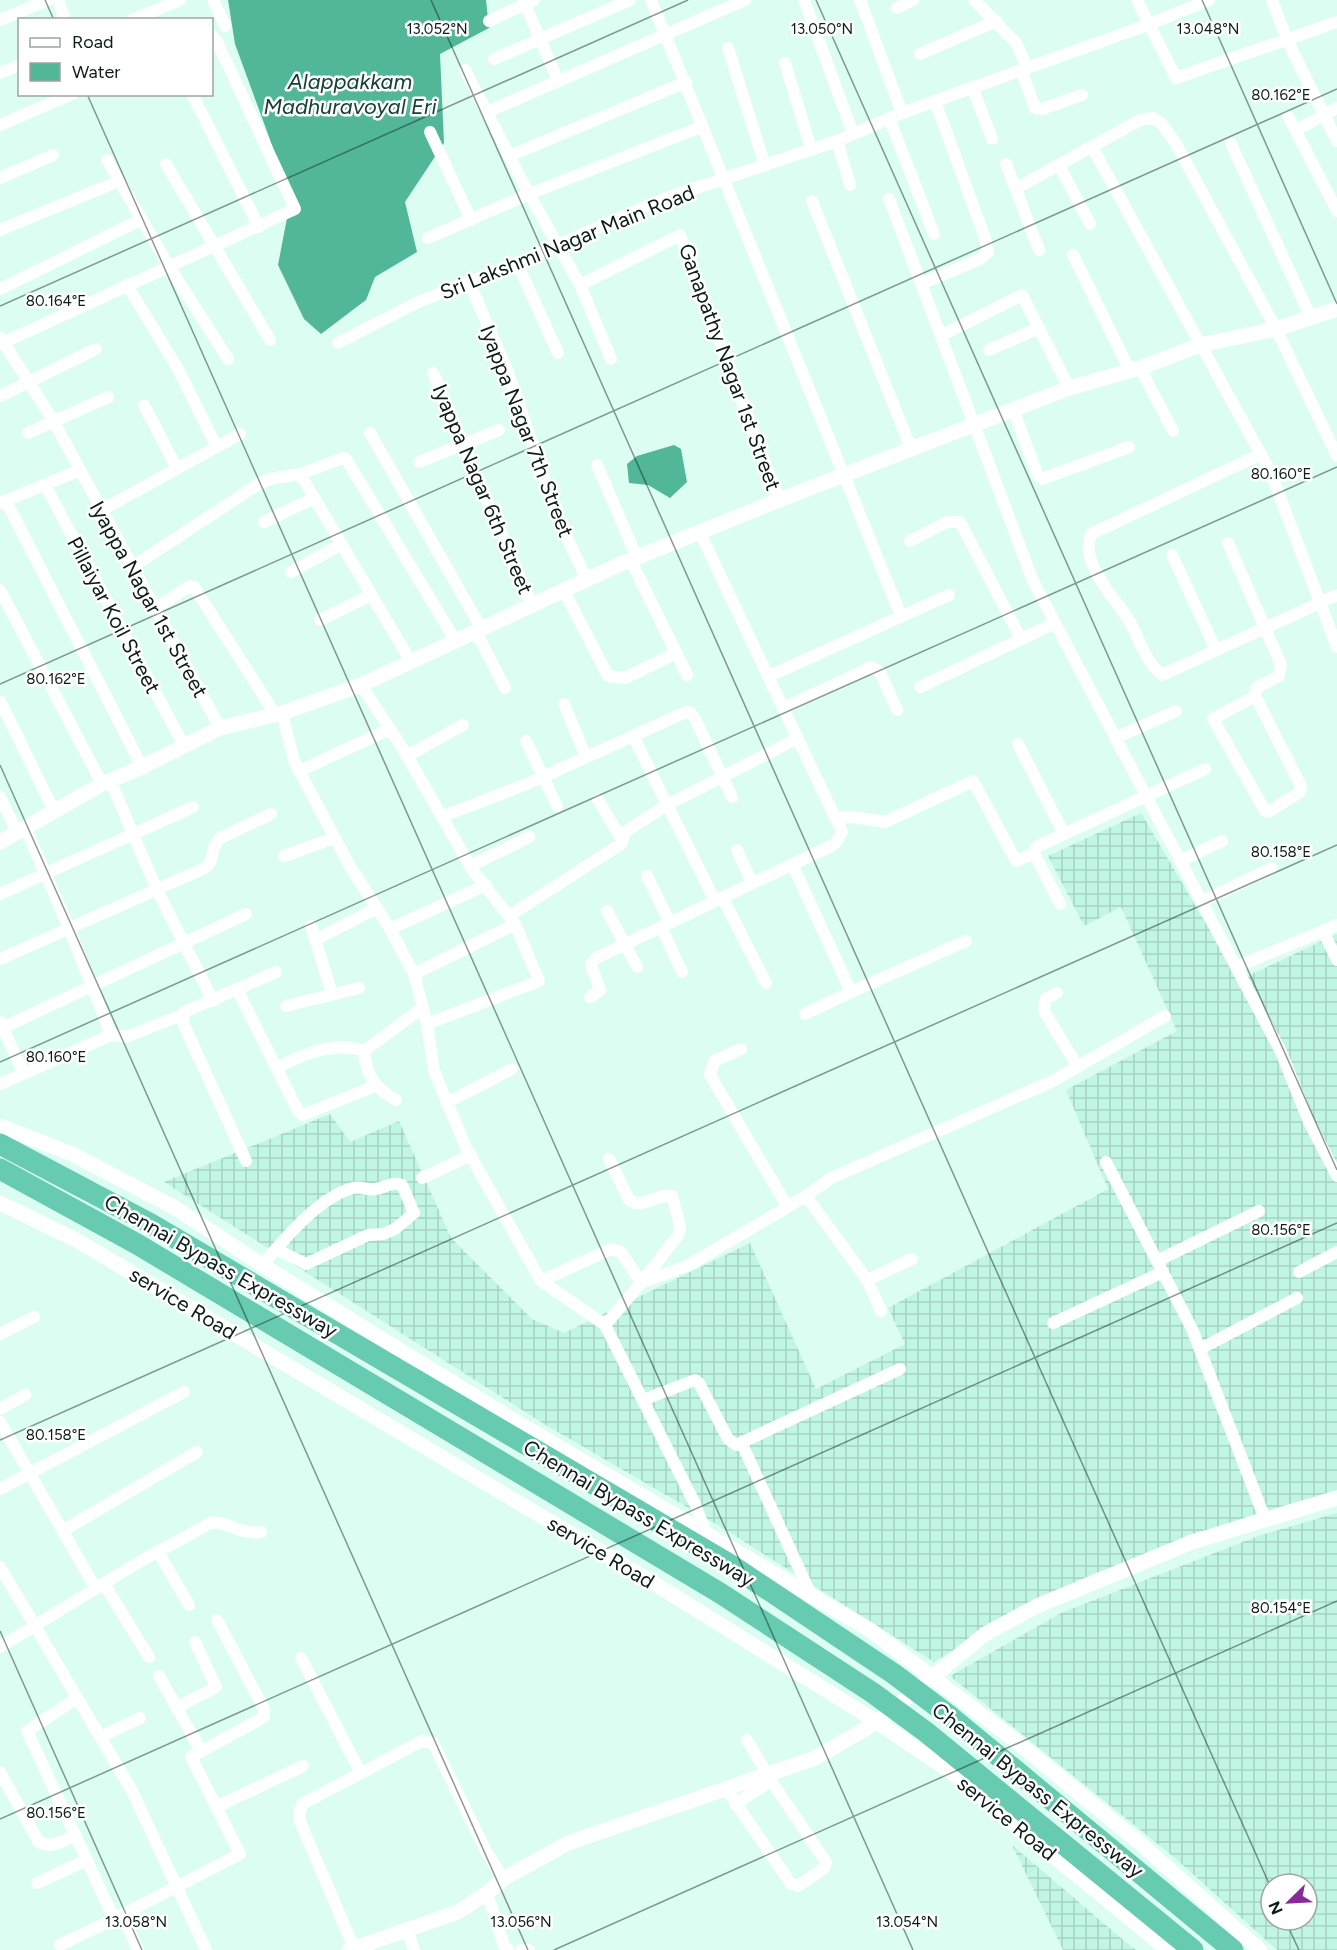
<svg xmlns="http://www.w3.org/2000/svg" width="1337" height="1950" font-family="Figtree,sans-serif">
<defs>
<pattern id="industrial-grid" width="8" height="8" patternUnits="userSpaceOnUse" patternTransform="scale(1.5)"><rect width="8" height="8" fill="#c2f6e4"/><path d="M0 4h8M4 0v8" fill="none" stroke="#a6d2c3"/></pattern>
</defs>
<rect width="100%" height="100%" fill="#dcfef2"/>
<g fill="url(#industrial-grid)" fill-rule="evenodd">
<path d="M1141,813L1239,980L1337,934V1490L1249,1516L1093,1574L1023,1608L934,1662L721,1527L544,1424L164,1182L330,1114L350,1142L399,1121L451,1238L532,1319L564,1333L750,1243L816,1389L905,1344L888,1308L1108,1189L1066,1090L1177,1031L1121,907L1084,926L1048,856Z"/>
<path d="M1337,1513V1950H1277L1175,1858L950,1676L1061,1613L1258,1536ZM1271,1884H1307V1920H1271Z"/>
<path d="M1012,1845L1121,1938L1136,1950H1063Z"/>
</g>
<g fill="#52b699">
<path d="M228,0H486L489,28L440,54L444,143L405,202L417,252L375,277L366,300L321,334L304,319L278,265L291,197L235,44Z"/>
<path d="M674,445L681,449L687,482L670,498L648,485L629,483L627,464L637,456Z"/>
</g>
<g fill="none" stroke-linecap="round" stroke-linejoin="round">
<g stroke="#fff" stroke-width="12">
<path d="M58,0L65,20"/>
<path d="M213,0L225,26"/>
<path d="M651,0L901,616"/>
<path d="M804,0L853,134"/>
<path d="M860,0L902,113"/>
<path d="M974,0L1016,43L1027,67"/>
<path d="M1137,0L1176,78L1337,22"/>
<path d="M1272,0L1287,40L1337,141"/>
<path d="M525,4L558,81"/>
<path d="M897,8L913,0"/>
<path d="M0,20L48,0"/>
<path d="M132,20L180,0"/>
<path d="M489,21L534,0"/>
<path d="M728,48L765,166"/>
<path d="M920,54L996,21"/>
<path d="M494,59L630,0"/>
<path d="M785,63L811,149"/>
<path d="M465,70L529,194L580,285L611,359"/>
<path d="M1021,70L1035,108L1042,109L1082,95"/>
<path d="M0,73L20,65"/>
<path d="M973,89L992,139"/>
<path d="M192,94L259,227"/>
<path d="M487,112L745,0"/>
<path d="M1288,116L1337,211"/>
<path d="M889,118L934,234"/>
<path d="M0,125L72,94"/>
<path d="M1296,130L1337,108"/>
<path d="M430,132L471,220"/>
<path d="M837,141L850,185"/>
<path d="M1231,144L1311,318"/>
<path d="M1092,147L1270,471L1337,647"/>
<path d="M509,156L686,82"/>
<path d="M107,160L170,268L228,359"/>
<path d="M166,164L270,340"/>
<path d="M1006,164L1039,250"/>
<path d="M1059,165L1090,224"/>
<path d="M0,178L53,155"/>
<path d="M1015,189L1140,120L1153,118L1162,124L1176,144L1276,329L1337,456"/>
<path d="M889,199L1033,581L1236,967L1323,931L1337,960"/>
<path d="M812,201L912,451"/>
<path d="M0,230L119,181"/>
<path d="M428,238L529,194L701,127"/>
<path d="M1073,255L1130,371"/>
<path d="M517,263L558,353"/>
<path d="M469,282L507,370L558,519L587,580"/>
<path d="M921,284L980,259L988,252L985,238L935,101"/>
<path d="M127,285L178,369L216,446"/>
<path d="M580,285L680,235L779,500"/>
<path d="M0,289L142,219"/>
<path d="M942,335L1022,295L1069,388"/>
<path d="M0,337L54,422L220,728"/>
<path d="M338,343L418,302L517,263L663,199L837,141L902,113L1150,24L1209,0"/>
<path d="M0,344L295,209L217,42L212,36"/>
<path d="M989,350L1039,328"/>
<path d="M1140,368L1173,431"/>
<path d="M433,373L532,605"/>
<path d="M0,396L96,349"/>
<path d="M144,405L177,469"/>
<path d="M1013,409L1037,474L1042,479L1129,447"/>
<path d="M28,433L108,397"/>
<path d="M370,433L481,628"/>
<path d="M1261,454L1091,534C1089,540 1088,546 1089,552C1093,576 1113,597 1126,616C1139,635 1143,660 1162,675L1337,595"/>
<path d="M419,462L499,430"/>
<path d="M597,465L637,558"/>
<path d="M300,474L411,662"/>
<path d="M45,485L184,746"/>
<path d="M6,501L142,767"/>
<path d="M0,503L78,471"/>
<path d="M100,511L240,434"/>
<path d="M264,522L314,498"/>
<path d="M910,541L947,522H960L1021,639"/>
<path d="M1228,543L1281,665L1279,676L1256,688L1255,696L1301,786L1299,793L1268,812L1265,811L1213,719L1255,696"/>
<path d="M1172,555L1216,650"/>
<path d="M631,561L687,675"/>
<path d="M132,567L257,485L270,479L300,474L343,458L346,459L455,640"/>
<path d="M291,572L342,544"/>
<path d="M0,590L102,784"/>
<path d="M564,591L608,676L625,678L676,653"/>
<path d="M154,609L190,586L194,587L275,714"/>
<path d="M320,620L371,595"/>
<path d="M475,630L505,688"/>
<path d="M769,676L949,595"/>
<path d="M361,685L403,749L473,871L515,924L539,981L427,1024"/>
<path d="M920,687L1055,623"/>
<path d="M0,701L53,809"/>
<path d="M564,704L586,757"/>
<path d="M784,708L872,667L880,672L897,710"/>
<path d="M282,713L294,761L348,863L390,929L414,974L427,1024L434,1071L466,1148L541,1281L605,1325L695,1504L706,1534"/>
<path d="M633,736L715,901"/>
<path d="M1115,738L1176,711"/>
<path d="M526,741L557,806"/>
<path d="M1018,744L1064,834"/>
<path d="M407,756L463,725"/>
<path d="M299,771L390,729"/>
<path d="M110,780L156,888L213,1001"/>
<path d="M0,797L17,832"/>
<path d="M598,800L622,840"/>
<path d="M441,817L527,784L686,712L691,713L694,717L732,797"/>
<path d="M837,818L852,817L885,822L973,781L1016,861L1034,853"/>
<path d="M25,827L69,928L111,1035"/>
<path d="M737,850L752,883"/>
<path d="M284,856L334,838"/>
<path d="M1180,861L1222,841"/>
<path d="M792,864L851,992L966,941"/>
<path d="M470,866L529,837"/>
<path d="M647,876L670,923"/>
<path d="M0,894L193,807"/>
<path d="M722,897L766,983"/>
<path d="M1201,902L1272,868"/>
<path d="M1060,904L1034,853L1036,847L1205,769"/>
<path d="M607,911L637,967"/>
<path d="M509,916L621,844L625,832L667,805L798,738"/>
<path d="M311,926L332,994"/>
<path d="M661,927L682,972"/>
<path d="M390,929L486,885"/>
<path d="M1323,931L1337,925"/>
<path d="M315,940L375,909"/>
<path d="M0,959L205,868C216,860 210,846 220,838L271,814"/>
<path d="M1236,967L1281,1052L1309,1122L1337,1176"/>
<path d="M414,974L515,924"/>
<path d="M237,989L276,972"/>
<path d="M1057,993L1045,999L1044,1011L1078,1067"/>
<path d="M590,997L600,990L591,964L596,958L829,847L836,843L842,832L700,533"/>
<path d="M286,1006L359,988"/>
<path d="M805,1014L851,992"/>
<path d="M0,1022L23,1072"/>
<path d="M0,1029L246,914"/>
<path d="M741,1049L714,1061L710,1075L787,1206"/>
<path d="M364,1051C366,1075 374,1088 396,1100"/>
<path d="M277,1068C302,1054 335,1041 364,1051L422,1008"/>
<path d="M0,1084L111,1035L126,1037L182,1015"/>
<path d="M446,1103L512,1069"/>
<path d="M246,1161L183,1023L184,1012L237,989L298,1111L303,1115L375,1086"/>
<path d="M1106,1162L1192,1329L1265,1519"/>
<path d="M422,1178L471,1155"/>
<path d="M806,1196L831,1178L1053,1081L1165,1016"/>
<path d="M1157,1261L1259,1211"/>
<path d="M262,1265C284,1239 319,1197 353,1188C361,1186 368,1191 376,1189C386,1187 392,1181 402,1185L414,1213L395,1229L383,1234L368,1235L306,1264L276,1249"/>
<path d="M1299,1272L1337,1252"/>
<path d="M867,1280L912,1259"/>
<path d="M541,1281L611,1249L621,1252L641,1283L689,1265L806,1196L867,1280L881,1311"/>
<path d="M1053,1323L1163,1272"/>
<path d="M605,1325L641,1283L679,1234L680,1226L672,1196C657,1193 644,1210 629,1200L609,1159"/>
<path d="M0,1334L34,1317"/>
<path d="M1200,1349L1297,1298"/>
<path d="M643,1400L695,1380L699,1383L728,1439L736,1445L900,1369"/>
<path d="M0,1409L25,1395"/>
<path d="M0,1422L96,1589"/>
<path d="M742,1444L811,1595"/>
<path d="M0,1489L184,1392"/>
<path d="M64,1530L197,1452"/>
<path d="M158,1552L189,1605"/>
<path d="M0,1567L132,1791L206,1950"/>
<path d="M104,1584L149,1657"/>
<path d="M0,1647L144,1559L211,1523C227,1520 237,1535 261,1532"/>
<path d="M301,1658L360,1772"/>
<path d="M159,1676L201,1751"/>
<path d="M77,1698L27,1731L114,1919L240,1854L191,1757L264,1717V1709L217,1620"/>
<path d="M178,1707L216,1687L195,1642"/>
<path d="M100,1737L140,1718"/>
<path d="M0,1772L38,1841C51,1850 63,1841 75,1835"/>
<path d="M726,1789L791,1884L798,1886L824,1868L826,1862L771,1781L747,1740"/>
<path d="M735,1804L771,1781"/>
<path d="M216,1807L303,1766"/>
<path d="M37,1883L87,1860"/>
<path d="M487,1893L504,1946L508,1950"/>
<path d="M122,1914L138,1950"/>
<path d="M407,1930L414,1950"/>
<path d="M60,1945L114,1919"/>
<path d="M354,1948L301,1824L299,1816L302,1804L422,1741L433,1743L487,1853L503,1879"/>
<path d="M521,1950H529"/>
</g>
<g stroke="#fff" stroke-width="15">
<path d="M0,842L102,784L142,767L220,728L282,713L361,685L618,565L779,500L1069,388L1140,368L1200,345L1276,329L1337,309"/>
<path d="M0,1126L72,1154L177,1209L259,1263L518,1423L870,1630L1012,1738L1141,1844L1260,1950"/>
<path d="M0,1203L78,1241L647,1579L877,1722L951,1772L1168,1950"/>
<path d="M349,1950L458,1912L487,1893L503,1879L568,1843L815,1758L877,1722L985,1634L1037,1606L1192,1542L1337,1498"/>
</g>
<g stroke="#66cbb0" stroke-width="21">
<path d="M0,1144L151,1224L731,1565L894,1674L951,1717L1233,1950"/>
<path d="M0,1169L137,1244L720,1593L873,1693L926,1732L1193,1950"/>
</g>
</g>
<path fill="none" stroke="#0c1c17" stroke-width="1.5" stroke-opacity="0.45" d="M45,0L54,20M431,0L1271,1888M816,0L1337,1170M1202,0L1337,304M87,94L913,1950M0,306L688,0M0,684L1337,89M0,765L528,1950M0,1062L1337,467M0,1440L1337,845M0,1631L142,1950M0,1819L1337,1223M1285,1920L1299,1950M554,1950L1337,1601"/>
<g text-anchor="middle" dominant-baseline="central" stroke-width="5" stroke-linejoin="round" paint-order="stroke">
<g font-size="21" fill="#0c1c17" stroke="#fff">
<text transform="translate(567 242) rotate(-22)">Sri Lakshmi Nagar Main Road</text>
<text transform="translate(730 367) rotate(70)">Ganapathy Nagar 1st Street</text>
<text transform="translate(527 431) rotate(69)">Iyappa Nagar 7th Street</text>
<text transform="translate(483 489) rotate(67)">Iyappa Nagar 6th Street</text>
<text transform="translate(149 599) rotate(61)">Iyappa Nagar 1st Street</text>
<text transform="translate(114 615) rotate(62)">Pillaiyar Koil Street</text>
<text transform="translate(221 1266) rotate(30)">Chennai Bypass Expressway</text>
<text transform="translate(183 1303) rotate(31)">service Road</text>
<text transform="translate(639 1513) rotate(31)">Chennai Bypass Expressway</text>
<text transform="translate(601 1552) rotate(31)">service Road</text>
<text transform="translate(1038 1790) rotate(39)">Chennai Bypass Expressway</text>
<text transform="translate(1007 1818) rotate(39)">service Road</text>
</g>
<g font-size="22" font-style="italic" fill="#144034" stroke="#fff">
<text x="350" y="81">Alappakkam<tspan x="350" dy="25">Madhuravoyal Eri</tspan></text>
</g>
</g>
<g font-size="15" text-anchor="middle" fill="#0c1c17" stroke="#fff" stroke-width="5" stroke-linejoin="round" paint-order="stroke">
<text x="437" y="34">13.052°N</text>
<text x="1208" y="34">13.048°N</text>
<text x="822" y="34">13.050°N</text>
<text x="1281" y="100">80.162°E</text>
<text x="56" y="306">80.164°E</text>
<text x="1281" y="479">80.160°E</text>
<text x="56" y="684">80.162°E</text>
<text x="1281" y="857">80.158°E</text>
<text x="56" y="1062">80.160°E</text>
<text x="1281" y="1235">80.156°E</text>
<text x="56" y="1440">80.158°E</text>
<text x="1281" y="1613">80.154°E</text>
<text x="56" y="1818">80.156°E</text>
<text x="136" y="1927">13.058°N</text>
<text x="521" y="1927">13.056°N</text>
<text x="907" y="1927">13.054°N</text>
</g>
<rect x="18" y="18" width="195" height="78" fill="#ffffff" stroke="#9ea4a2" stroke-width="1.5"/>
<rect x="30" y="38" width="30" height="9" fill="#ffffff" stroke="#9ea4a2" stroke-width="1.5"/>
<text x="72" y="48" font-size="18" fill="#0c1c17">Road</text>
<rect x="30" y="63" width="30" height="18" fill="#52b699" stroke="#9ea4a2" stroke-width="1.5"/>
<text x="72" y="78" font-size="18" fill="#0c1c17">Water</text>
<g transform="translate(1289 1902) rotate(246)"><circle r="28" fill="#ffffff" stroke="#9ea4a2" stroke-width="1.5"/>
<path d="M0-4.5L10 22L0 15L-10 22Z" fill="#872b96"/>
<text y="-9" font-size="16" font-weight="bold" text-anchor="middle" fill="#0c1c17">N</text>
</g>
</svg>
